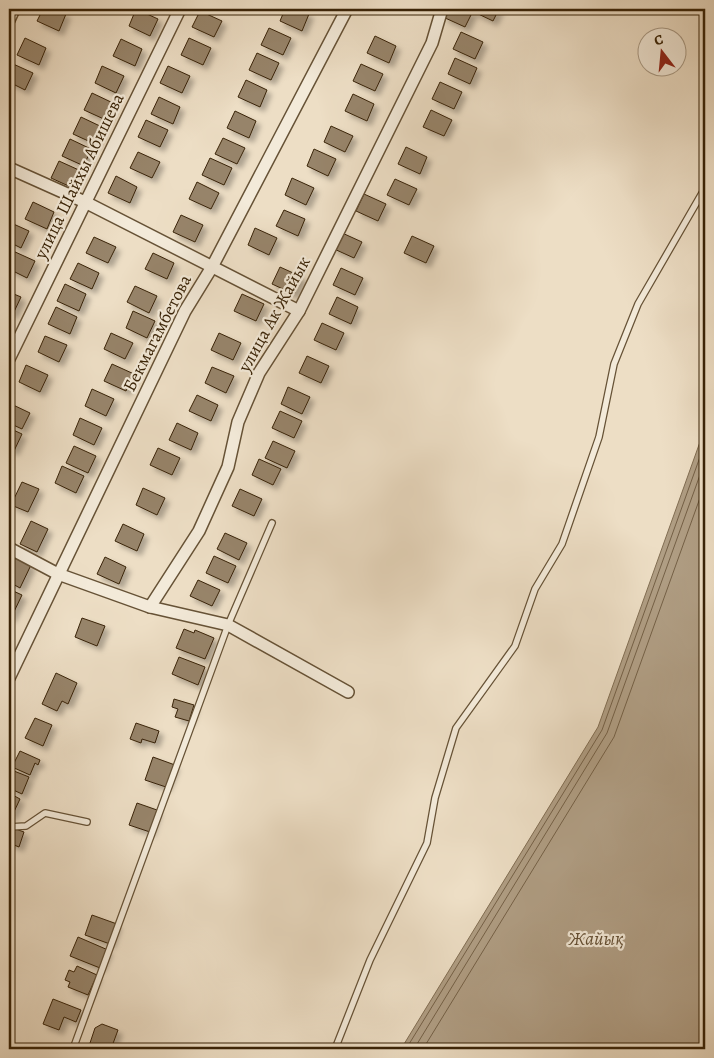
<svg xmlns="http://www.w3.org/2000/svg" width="714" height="1058" font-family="Alegreya,serif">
<defs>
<filter id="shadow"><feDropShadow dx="4.5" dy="4.5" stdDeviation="2.5" flood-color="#0004"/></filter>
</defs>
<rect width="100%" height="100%" fill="#eddec5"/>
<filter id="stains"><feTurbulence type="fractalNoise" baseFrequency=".004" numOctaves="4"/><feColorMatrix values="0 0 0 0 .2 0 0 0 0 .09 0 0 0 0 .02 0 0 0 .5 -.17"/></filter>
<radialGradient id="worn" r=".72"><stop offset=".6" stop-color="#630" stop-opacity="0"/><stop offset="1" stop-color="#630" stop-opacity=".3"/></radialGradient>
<path fill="#b09e84" stroke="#806d52" d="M705,428V1049H401L598,727Z"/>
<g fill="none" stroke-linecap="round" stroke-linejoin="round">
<g stroke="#746046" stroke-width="1">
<path d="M406,1049L602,730L705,443"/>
<path d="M414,1049L607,733L705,461"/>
<path d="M423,1049L614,737L705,484"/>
</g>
</g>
<g fill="#97846a" stroke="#392307" filter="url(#shadow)">
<path d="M43,9H55L66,14L59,31L37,21Z"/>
<path d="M136,9L158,19L150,36L129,26Z"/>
<path d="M285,9H298L309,14L302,31L280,21Z"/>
<path d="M447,9L473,11L465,27L443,17Z"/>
<path d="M473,9H499L493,21L472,11Z"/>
<path d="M200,11L222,21L214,37L192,27Z"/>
<path d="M269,28L291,38L283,55L261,45Z"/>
<path d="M461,32L483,42L475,59L453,49Z"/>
<path d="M375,36L396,46L389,63L367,53Z"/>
<path d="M25,38L46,48L39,65L17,55Z"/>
<path d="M189,38L211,48L203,65L181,55Z"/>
<path d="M121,39L142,49L135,66L113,56Z"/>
<path d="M257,53L279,63L271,80L249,70Z"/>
<path d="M455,58L477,68L470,84L448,74Z"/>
<path d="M11,63L33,73L25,90L9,82V68Z"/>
<path d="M361,64L383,74L375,91L353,81Z"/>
<path d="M102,66L124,76L116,93L95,83Z"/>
<path d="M168,66L190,76L182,93L160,83Z"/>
<path d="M246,80L267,90L260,107L238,97Z"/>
<path d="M440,82L462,92L454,109L432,99Z"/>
<path d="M92,93L113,103L106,120L84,110Z"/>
<path d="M353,94L374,104L367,121L345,111Z"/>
<path d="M159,97L180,107L173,124L151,114Z"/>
<path d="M431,110L452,120L444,136L423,127Z"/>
<path d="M235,111L256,121L249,138L227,128Z"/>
<path d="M81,117L102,127L95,144L73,134Z"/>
<path d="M146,120L168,130L160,147L138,137Z"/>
<path d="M331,126L353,136L345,152L324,142Z"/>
<path d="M223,138L245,148L237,164L215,154Z"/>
<path d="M70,139L91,149L84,166L62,156Z"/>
<path d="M406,147L427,157L420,174L398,164Z"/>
<path d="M314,149L336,159L328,176L307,166Z"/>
<path d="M138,152L160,162L152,178L130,168Z"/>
<path d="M210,158L232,168L224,185L202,175Z"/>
<path d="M59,161L81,171L73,188L51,178Z"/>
<path d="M116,176L137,187L130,203L108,193Z"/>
<path d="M292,178L314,188L306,205L285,195Z"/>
<path d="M395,179L417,189L409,205L387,195Z"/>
<path d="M197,182L219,193L211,209L189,199Z"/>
<path d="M364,194L386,204L378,221L356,211Z"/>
<path d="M33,202L54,212L47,229L25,219Z"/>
<path d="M284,210L305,219L298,236L276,226Z"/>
<path d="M181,215L203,225L195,242L173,232Z"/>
<path d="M9,222L29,231L21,248L9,242Z"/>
<path d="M255,228L277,238L269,255L248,245Z"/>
<path d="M340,232L362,242L354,258L332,248Z"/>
<path d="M412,236L434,246L426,263L404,253Z"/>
<path d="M94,237L116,247L108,263L86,253Z"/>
<path d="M13,251L35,261L27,278L9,269V260Z"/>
<path d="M153,253L174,263L167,279L145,269Z"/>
<path d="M78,263L99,273L92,289L70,279Z"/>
<path d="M280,267L302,277L294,294L272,284Z"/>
<path d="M341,268L363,278L355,295L333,285Z"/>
<path d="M65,284L86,294L79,311L57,301Z"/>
<path d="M135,286L157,296L149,313L127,302Z"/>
<path d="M9,292L21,297L13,314L9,312Z"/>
<path d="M242,294L264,304L256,321L234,311Z"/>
<path d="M337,297L358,307L351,324L329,314Z"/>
<path d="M56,307L77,317L70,334L48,324Z"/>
<path d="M133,311L155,321L147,338L126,328Z"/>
<path d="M322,323L344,333L336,350L314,340Z"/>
<path d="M111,333L133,343L125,359L104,349Z"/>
<path d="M219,333L241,343L233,360L211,350Z"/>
<path d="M45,336L67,345L59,362L38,352Z"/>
<path d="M307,356L329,366L321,383L299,373Z"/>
<path d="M112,364L134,374L126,391L104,381Z"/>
<path d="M26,365L48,375L40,392L19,382Z"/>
<path d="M212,367L234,376L226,393L205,383Z"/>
<path d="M288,387L310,397L302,414L281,404Z"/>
<path d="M92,389L114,399L106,416L85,406Z"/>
<path d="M197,395L218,405L211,421L189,411Z"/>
<path d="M9,403L30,413L22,429L9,423Z"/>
<path d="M280,411L302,421L294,438L272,428Z"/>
<path d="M80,418L102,428L94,445L73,435Z"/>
<path d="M177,423L198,433L191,450L169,440Z"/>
<path d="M9,428L22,434L14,451L9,448Z"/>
<path d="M273,441L295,451L287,468L265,458Z"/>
<path d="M74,446L96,456L88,473L66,463Z"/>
<path d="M158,448L180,458L172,475L150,465Z"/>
<path d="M259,459L281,469L273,485L252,475Z"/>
<path d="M62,466L84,476L76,493L55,483Z"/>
<path d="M22,482L39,489L28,512L11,505Z"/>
<path d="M143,488L165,498L157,515L136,505Z"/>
<path d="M240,489L262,499L254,516L232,506Z"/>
<path d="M31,521L48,529L37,552L20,544Z"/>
<path d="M123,524L144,534L137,551L115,541Z"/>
<path d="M225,533L247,543L239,560L217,549Z"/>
<path d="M214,556L236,566L228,583L206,573Z"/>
<path d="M14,557L31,565L20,588L9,582V568Z"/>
<path d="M105,557L126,567L119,584L97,574Z"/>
<path d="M198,580L220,590L212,606L190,596Z"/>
<path d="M9,589L22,595L11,618L9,617Z"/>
<path d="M82,618L105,626L97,646L75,637Z"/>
<path d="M184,629L194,633L195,630L214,638L205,659L176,648Z"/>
<path d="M179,657L205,667L198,685L172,674Z"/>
<path d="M56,673L77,683L68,704L62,701L57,711L42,704Z"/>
<path d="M174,699L194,705L189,721L175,717L178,709L172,707Z"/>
<path d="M35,718L52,725L43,746L25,738Z"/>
<path d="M136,723L159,731L155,743L142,739L141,743L130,739Z"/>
<path d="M20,751L40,760L38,765L35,763L30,775L12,767Z"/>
<path d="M153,757L175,765L166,787L145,780Z"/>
<path d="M9,769L29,777L22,794L9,788Z"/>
<path d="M9,793L20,799L12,816L9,814Z"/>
<path d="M137,803L157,810L150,832L129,825Z"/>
<path d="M13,828L24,832L19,847L9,843V833L11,834Z"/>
<path d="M92,915L117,924L110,944L85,935Z"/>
<path d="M78,937L108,950L100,968L70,956Z"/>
<path d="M77,966L97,975L88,995L68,987L70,982L65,980L69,970L74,972Z"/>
<path d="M53,999L81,1010L76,1022L64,1017L59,1030L43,1024Z"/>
<path d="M102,1024L118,1030L111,1049H88L95,1028Z"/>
</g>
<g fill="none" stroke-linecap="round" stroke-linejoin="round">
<defs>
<g id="lane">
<path d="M9,827L26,826L45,813L87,822"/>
<path d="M73,1049L228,625L272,523"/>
<path d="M335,1049L370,960L427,843L435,798L456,728L515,646L535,589L562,544L599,437L614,364L638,304L705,188"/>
</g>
<g id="street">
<path d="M9,20L14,9"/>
<path d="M9,168L85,202L299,311"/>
<path d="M9,359L180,9"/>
<path d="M9,548L58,574L150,607L228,625L348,692"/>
<path d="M150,607L199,531L228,467L238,422L259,373L299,311L432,43L442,9"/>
<path d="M9,678L185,311L212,267L347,9"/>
</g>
</defs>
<use href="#lane" stroke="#665236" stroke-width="8"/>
<use href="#street" stroke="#665236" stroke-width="14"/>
<use href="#lane" stroke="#f3ead9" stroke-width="5.5"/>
<use href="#street" stroke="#f3ead9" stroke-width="11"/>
</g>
<g text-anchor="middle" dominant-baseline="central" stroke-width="4.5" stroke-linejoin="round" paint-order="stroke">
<g font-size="18" fill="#392307" stroke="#f3ead9">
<text transform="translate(79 176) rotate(-64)">улица Шайхы Абишева</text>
<text transform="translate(274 314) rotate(-61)">улица Ак Жайык</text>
<text transform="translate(157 333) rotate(-63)">Бекмагамбетова</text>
</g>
<g font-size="19" font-style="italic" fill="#634e33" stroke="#f3ead9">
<text x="596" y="939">Жайық</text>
</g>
</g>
<rect width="714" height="1058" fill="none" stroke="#eddec5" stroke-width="30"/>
<rect x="10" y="10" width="694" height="1038" fill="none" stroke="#392307" stroke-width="2.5"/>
<rect x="15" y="15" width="684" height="1028" fill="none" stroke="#392307"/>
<g transform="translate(662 52) rotate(344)"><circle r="24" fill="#f3ead9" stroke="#a99a85"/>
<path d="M0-4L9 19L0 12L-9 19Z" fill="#8f2418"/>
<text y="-8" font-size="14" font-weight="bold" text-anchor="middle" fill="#392307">С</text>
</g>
<rect width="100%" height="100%" filter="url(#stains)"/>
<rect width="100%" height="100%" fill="url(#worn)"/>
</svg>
